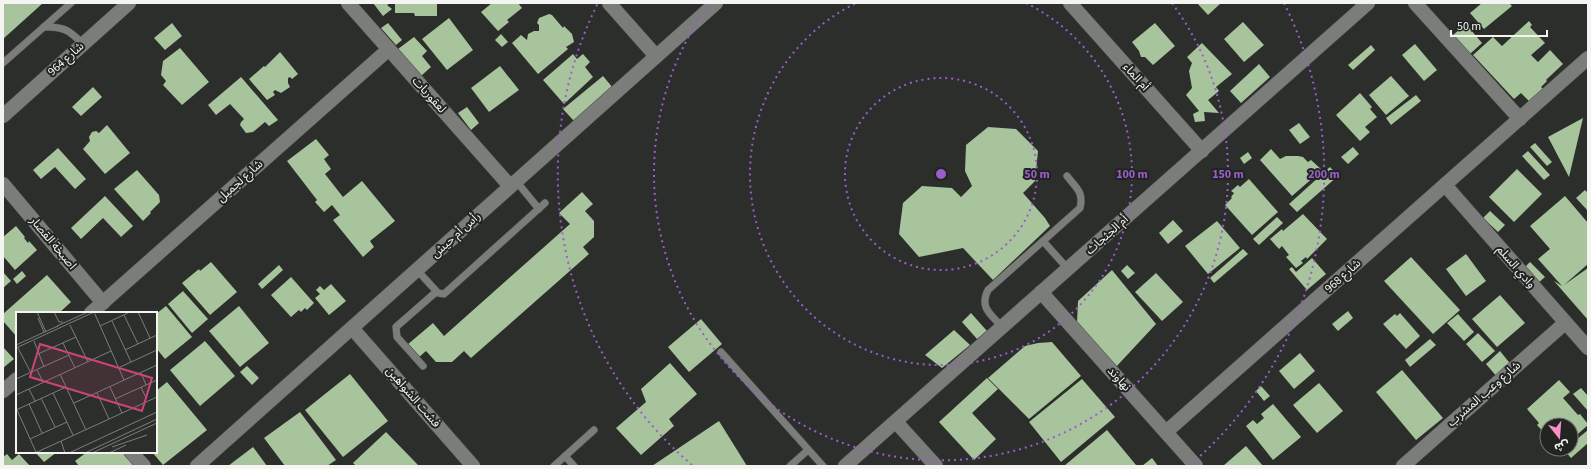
<svg xmlns="http://www.w3.org/2000/svg" width="1591" height="469" font-family="'Source Sans 3','Noto Sans Arabic',sans-serif">
<rect width="100%" height="100%" fill="#2b2e2a"/>
<g fill="#a8c49c">
<path d="M3,3H43L3,39Z"/>
<path d="M373,3H390L387,5L392,9L383,16Z"/>
<path d="M395,3H437V16H415L414,13H395Z"/>
<path d="M492,3H518L522,8L507,20L509,22L498,31L481,12Z"/>
<path d="M1197,3H1221L1208,15Z"/>
<path d="M1482,3H1509L1512,6L1484,29L1470,13Z"/>
<path d="M549,14L552,15L563,28L564,26L572,34L574,42L566,47L568,49L538,74L512,43L521,35L527,40L528,34L534,31H539V25L537,23L539,18Z"/>
<path d="M449,18L473,50L447,70L422,39Z"/>
<path d="M1529,21L1532,25L1530,27L1545,43L1531,55L1538,62L1550,50L1563,64L1546,80L1547,81L1541,87L1543,89L1530,102L1521,93L1514,99L1473,55L1493,37L1502,46Z"/>
<path d="M1243,22L1264,45L1244,62L1224,39Z"/>
<path d="M172,23L182,36L165,50L154,38Z"/>
<path d="M388,23L402,40L396,45L381,28Z"/>
<path d="M1155,23L1175,46L1153,65L1145,57H1141L1139,51L1132,42Z"/>
<path d="M1466,24L1482,43L1470,54L1453,35Z"/>
<path d="M501,34L508,42L502,47L495,40Z"/>
<path d="M414,37L427,51L422,56L431,67L421,76L398,49Z"/>
<path d="M1202,43L1232,74L1216,87L1219,91L1208,100L1219,113L1204,112L1205,121L1195,122L1193,114L1199,111L1186,95L1192,88L1189,71L1192,63L1187,57Z"/>
<path d="M1415,44L1437,70L1424,81L1402,55Z"/>
<path d="M1371,45L1375,50L1353,70L1348,65Z"/>
<path d="M180,48L209,82L182,105L163,85L166,81L161,75L163,61Z"/>
<path d="M280,52L298,74L292,79L290,77L288,78V83L290,87L281,93L275,90L273,92L275,95L267,100L249,79L264,66L265,67Z"/>
<path d="M573,54L577,59L583,54L590,62L585,67L593,77L564,104L543,80Z"/>
<path d="M1259,64L1270,77L1241,103L1230,91Z"/>
<path d="M500,66L519,90L489,112L471,88Z"/>
<path d="M603,76L613,88L574,121L563,109Z"/>
<path d="M1391,76L1409,96L1386,115L1369,95Z"/>
<path d="M241,77L278,120L269,126L265,122L253,132L246,133L240,125L241,122L244,119L230,104L216,115L208,105Z"/>
<path d="M93,87L102,97L81,116L72,107Z"/>
<path d="M1360,93L1372,107L1370,109L1377,117L1365,127L1370,132L1360,141L1336,115Z"/>
<path d="M1416,95L1421,101L1391,125L1386,118Z"/>
<path d="M467,107L479,123L471,130L458,113Z"/>
<path d="M1583,118L1569,177L1548,137Z"/>
<path d="M1299,123L1310,137L1300,144L1289,130Z"/>
<path d="M107,125L130,153L105,174L83,149L90,141L89,137L92,132L96,131L99,133Z"/>
<path d="M988,127L1016,129L1038,151L1035,181L1023,193L1045,218L1050,226L993,280L963,248L919,257L899,234L903,203L922,186L952,188L961,197L972,186L965,171L966,145Z"/>
<path d="M316,139L329,155L324,159L331,169L325,174L343,197L362,181L395,221L370,241L374,247L363,257L333,220L340,215L332,205L324,212L315,202L317,200L287,161Z"/>
<path d="M1535,143L1552,162L1547,166L1530,147Z"/>
<path d="M1353,147L1359,154L1348,164L1341,157Z"/>
<path d="M58,148L86,179L75,189L55,167L41,179L33,170Z"/>
<path d="M1271,149L1280,159L1286,156H1298L1303,157L1308,162L1311,160L1322,170L1292,196L1260,160Z"/>
<path d="M1528,151L1550,175L1544,180L1522,156Z"/>
<path d="M1248,152L1252,158L1244,164L1240,158Z"/>
<path d="M1330,167L1338,176L1297,212L1289,204Z"/>
<path d="M1517,169L1542,194L1514,222L1489,197Z"/>
<path d="M137,170L159,195L160,202L150,212L151,213L143,221L114,189Z"/>
<path d="M1249,179L1278,212L1252,235L1225,205L1232,198L1231,197L1234,193L1231,191L1238,185L1240,187Z"/>
<path d="M1585,190L1588,193V211L1576,198Z"/>
<path d="M582,192L593,204L585,211L594,221V237L583,247L589,254L471,358L464,351L452,362H436L426,351L418,358L407,345L433,323L444,336L570,224L559,213Z"/>
<path d="M105,196L133,226L121,237L103,218L81,239L71,228Z"/>
<path d="M1565,196L1588,223V264L1564,285L1588,268V320L1554,281L1562,286L1538,259L1550,249L1530,226Z"/>
<path d="M1490,211L1505,225L1498,232L1483,218Z"/>
<path d="M1303,214L1327,239L1307,259L1306,257L1301,261L1303,263L1296,268L1286,257L1289,255L1282,246L1279,249L1270,239L1282,229L1283,231Z"/>
<path d="M1277,217L1283,223L1259,245L1253,239Z"/>
<path d="M1173,220L1183,231L1168,244L1159,233Z"/>
<path d="M1217,221L1240,248L1208,274L1185,246Z"/>
<path d="M16,226L25,237L24,238L28,243L29,241L37,250L15,270L3,256V237Z"/>
<path d="M1243,249L1248,254L1214,283L1210,278Z"/>
<path d="M1466,254L1486,281L1466,296L1446,269Z"/>
<path d="M1411,257L1460,310L1433,334L1384,281Z"/>
<path d="M1312,258L1326,274L1307,290L1289,269L1292,267L1296,272Z"/>
<path d="M211,262L237,292L210,315L182,283L199,269L200,271Z"/>
<path d="M1530,262L1545,277L1537,284L1523,269Z"/>
<path d="M279,265L283,270L262,289L258,284Z"/>
<path d="M1127,265L1135,273L1128,279L1121,271Z"/>
<path d="M1112,270L1156,324L1115,368L1077,323L1078,301Z"/>
<path d="M22,271L26,276L17,284L13,279Z"/>
<path d="M3,272L11,281L3,288Z"/>
<path d="M1156,273L1183,302L1162,321L1135,292Z"/>
<path d="M47,275L71,302L59,313H17V337L3,321V314Z"/>
<path d="M291,277L314,303L307,310L305,308L301,312L299,310L291,317L271,295Z"/>
<path d="M331,284L346,301L329,315L315,298L320,294L316,290L320,286L324,290Z"/>
<path d="M183,291L208,319L192,333L168,304Z"/>
<path d="M1500,295L1525,323L1497,347L1472,319Z"/>
<path d="M166,306L192,337L165,359L156,348V314Z"/>
<path d="M239,306L269,343L240,367L209,331Z"/>
<path d="M1348,311L1353,318L1338,331L1332,324Z"/>
<path d="M971,313L987,331L977,339L962,322Z"/>
<path d="M1400,313L1420,336L1406,349L1383,324L1395,314L1397,316Z"/>
<path d="M1458,314L1474,332L1464,341L1447,323Z"/>
<path d="M701,319L722,344L689,372L668,347Z"/>
<path d="M954,330L970,345L942,368L925,355Z"/>
<path d="M1478,333L1495,351L1482,362L1466,344Z"/>
<path d="M1430,339L1436,345L1410,367L1405,360Z"/>
<path d="M205,341L235,376L200,406L170,370Z"/>
<path d="M1052,342L1081,376L1029,419L988,378L1025,346L1038,343Z"/>
<path d="M3,347L14,359L3,368Z"/>
<path d="M1500,351L1512,366L1498,378L1486,364Z"/>
<path d="M1300,353L1315,371L1294,389L1279,371Z"/>
<path d="M670,363L697,394L669,419L674,426L641,455L616,428L646,402L641,389Z"/>
<path d="M247,366L259,378L252,385L240,372Z"/>
<path d="M1402,370L1443,418L1416,440L1376,392Z"/>
<path d="M350,374L388,421L343,457L305,410Z"/>
<path d="M987,378L998,389L972,413L996,439L974,460L939,422Z"/>
<path d="M1082,379L1115,417L1061,462L1029,422Z"/>
<path d="M1559,380L1570,392L1563,398L1578,415L1580,414L1588,424V425L1571,440V425H1547V436L1537,425L1539,423L1527,409Z"/>
<path d="M167,382L207,430L163,465L152,452H156V391Z"/>
<path d="M1319,383L1343,411L1317,433L1293,405Z"/>
<path d="M1261,386L1270,396L1264,401L1256,391Z"/>
<path d="M1581,388L1588,396V411L1573,394Z"/>
<path d="M1273,404L1301,437L1273,460L1246,426L1253,420L1257,424L1264,418L1261,414Z"/>
<path d="M300,412L336,460L327,466H285L264,438Z"/>
<path d="M719,421L747,466H652Z"/>
<path d="M1107,430L1136,465L1135,466H1064Z"/>
<path d="M1588,430V443L1571,458L1564,450L1571,449V444Z"/>
<path d="M386,432L419,466H356L353,463Z"/>
<path d="M1246,446L1263,466H1223Z"/>
<path d="M253,447L267,466H228Z"/>
<path d="M35,452H57L44,462Z"/>
<path d="M87,452H122L134,466H79L75,461Z"/>
<path d="M7,454L12,460L19,454L30,466H3V457Z"/>
<path d="M1152,458L1158,466H1142Z"/>
</g>
<g fill="none" stroke-linecap="round" stroke-linejoin="round">
<defs>
<g id="lane">
<path d="M44,27C64,26 70,31 83,44"/>
<path d="M3,63L71,3"/>
<path d="M516,181L539,209"/>
<path d="M1043,241L1068,269"/>
<path d="M417,270L438,293L444,294L545,203"/>
<path d="M1002,327C991,314 979,308 988,290L1080,208C1084,192 1076,188 1067,176"/>
<path d="M721,352L823,466"/>
<path d="M423,366L397,337L396,327L436,292"/>
<path d="M565,456L574,466"/>
<path d="M554,466L594,430"/>
<path d="M790,466L808,450"/>
</g>
<g id="street">
<path d="M348,3L510,186"/>
<path d="M609,3L656,56"/>
<path d="M1070,3L1202,151"/>
<path d="M1415,3L1520,119"/>
<path d="M3,116L129,3"/>
<path d="M3,184L103,303"/>
<path d="M1445,185L1588,348"/>
<path d="M1041,292L1196,466"/>
<path d="M91,313L389,49"/>
<path d="M352,328L473,466"/>
<path d="M3,391L17,379"/>
<path d="M896,422L936,466"/>
<path d="M1166,432L1588,58"/>
<path d="M131,452L144,466"/>
<path d="M197,466L716,3"/>
<path d="M845,466L1368,3"/>
<path d="M1403,466L1565,323"/>
</g>
</defs>
<use href="#lane" stroke="#4a4c49" stroke-width="8"/>
<use href="#street" stroke="#4a4c49" stroke-width="15"/>
<use href="#lane" stroke="#7a7d79" stroke-width="7"/>
<use href="#street" stroke="#7a7d79" stroke-width="14"/>
</g>
<g fill="none" stroke="#995ecc" stroke-width="2" stroke-dasharray="2 4">
<circle cx="941" cy="174" r="96"/>
<path d="M1026 3A191 191 0 1 1 856 3"/>
<path d="M1172 3A287 287 0 1 1 710 3"/>
<path d="M692 465A383 383 0 0 1 598 3M1284 3A383 383 0 0 1 1190 465"/>
</g>
<g text-anchor="middle" dominant-baseline="central" stroke-width="4" stroke-linejoin="round" paint-order="stroke">
<g font-size="12" fill="#f4f5f3" stroke="#222421">
<text transform="translate(66 59) rotate(-42)">شارع 964</text>
<text transform="translate(1136 77) rotate(48)">أم الماء</text>
<text transform="translate(429 95) rotate(48)">لعقوريات</text>
<text transform="translate(240 181) rotate(-42)">شارع لجميل</text>
<text transform="translate(456 235) rotate(-42)">رأس أم حيش</text>
<text transform="translate(1107 235) rotate(-42)">أم الجثجاث</text>
<text transform="translate(53 243) rotate(50)">اصبخة القصار</text>
<text transform="translate(1516 267) rotate(49)">وادي السلم</text>
<text transform="translate(1343 276) rotate(-42)">شارع 968</text>
<text transform="translate(1119 379) rotate(48)">نهاوند</text>
<text transform="translate(1484 394) rotate(-41)">شارع وعب المشرب</text>
<text transform="translate(413 397) rotate(49)">فشت الشواهين</text>
</g>
</g>
<g transform="translate(16 312)">
<rect width="141" height="141" fill="#2b2e2a"/>
<path fill="none" stroke="#7b7e7a" stroke-width="1" d="M21,0L30,20M38,0L43,10H47M78,0L108,68M122,0L134,26M108,3L122,32M22,6L28,20M96,9L115,50M54,13L72,50M41,14L72,0M84,14L114,0M18,29L28,55M47,31L59,56M0,33L42,14M0,36L78,0M2,36L15,61M109,38L141,23M22,42L60,25M102,56L141,38M21,58L27,70M125,61L130,73M44,62L70,118M0,67L53,43M94,75L106,101M125,75L130,86M13,77L19,89M37,81L57,123M81,81L93,107M0,83L95,39M25,86L39,115M99,87L141,68M58,91L141,53M13,92L26,121M0,98L50,75M1,98L20,140M14,127L51,110M45,129L49,141M96,135L131,123M19,141L141,85M53,141L141,100M69,141L141,107M76,141L141,111M93,141L110,133"/>
<path fill="#cc4479" fill-opacity="0.15" stroke="#cc4479" stroke-width="2" d="M24,32L136,66L126,99L14,65Z"/>
<rect width="141" height="141" fill="none" stroke="#f4f5f3" stroke-width="2"/>
</g>
<circle cx="941" cy="174" r="6" fill="#995ecc" stroke="#222421" stroke-width="2"/>
<g font-size="12" text-anchor="middle" font-weight="bold" fill="#995ecc" stroke="#222421" stroke-width="4" stroke-linejoin="round" paint-order="stroke">
<text x="1037" y="178">50 m</text>
<text x="1132" y="178">100 m</text>
<text x="1228" y="178">150 m</text>
<text x="1324" y="178">200 m</text>
</g>
<rect width="1591" height="469" fill="none" stroke="#f4f5f3" stroke-width="8"/>
<g transform="translate(1559 437) rotate(163)"><circle r="19" fill="#222421" stroke="#767875"/>
<path d="M0-3L7 15L0 10L-7 15Z" fill="#f98fca"/>
<text y="-6" font-size="11" font-weight="bold" text-anchor="middle" fill="#f4f5f3">ش</text>
</g>
<path d="M1451 30v6h96v-6" fill="none" stroke="#f4f5f3" stroke-width="2"/>
<text x="1457" y="30" font-size="12" fill="#f4f5f3" stroke="#222421" stroke-width="3" paint-order="stroke">50 m</text>
</svg>
